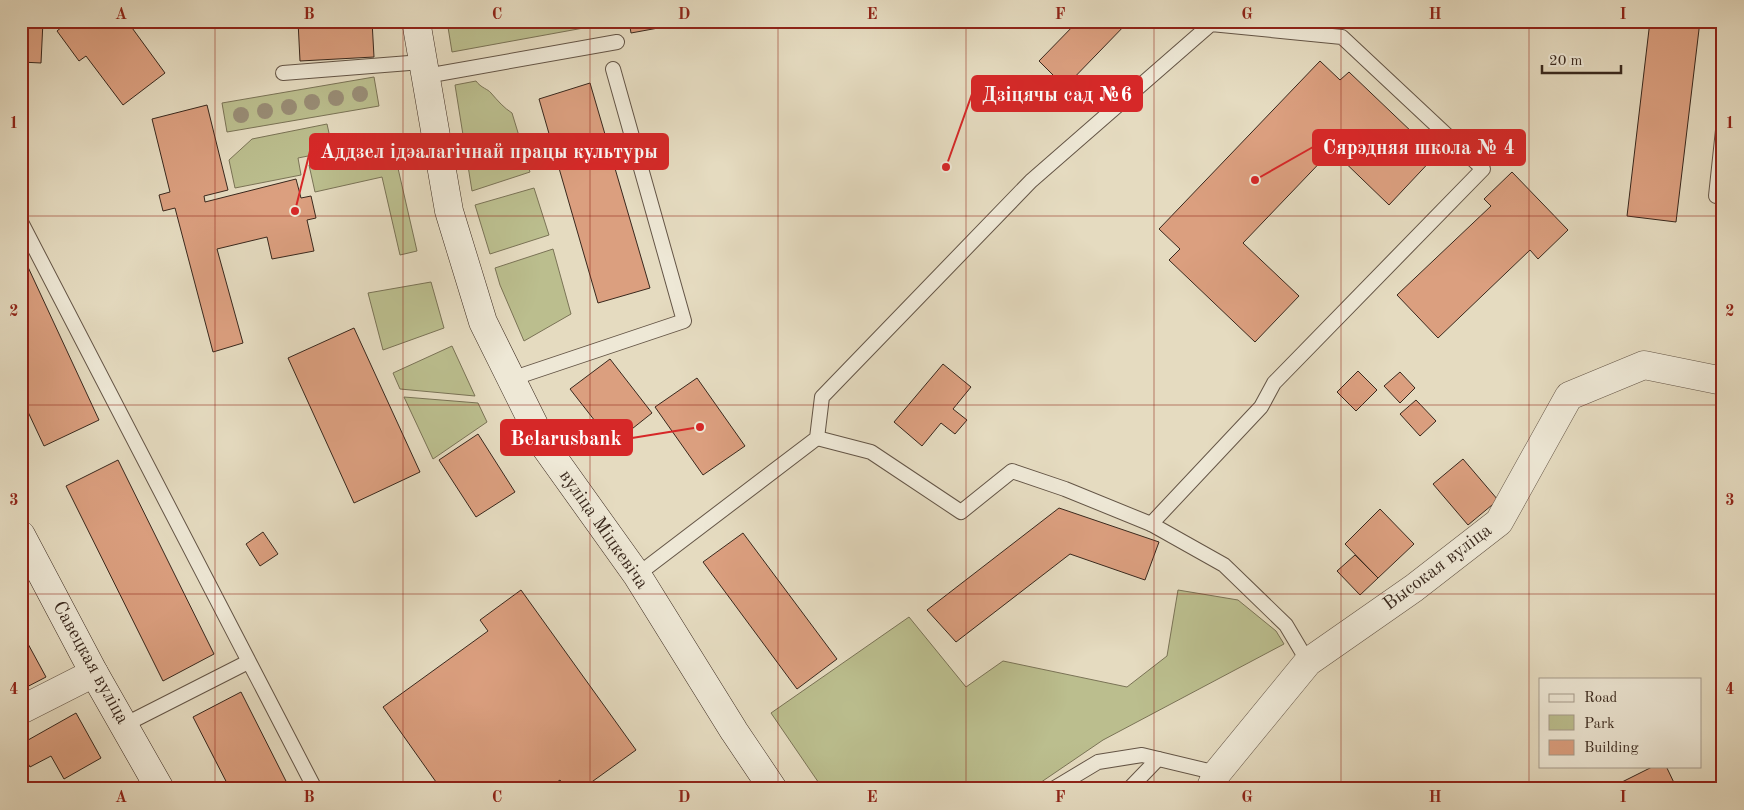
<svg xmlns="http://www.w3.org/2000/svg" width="1744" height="810" font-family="'Old Standard TT',serif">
<rect width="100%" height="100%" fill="#e5dbc0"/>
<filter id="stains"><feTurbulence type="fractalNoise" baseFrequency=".004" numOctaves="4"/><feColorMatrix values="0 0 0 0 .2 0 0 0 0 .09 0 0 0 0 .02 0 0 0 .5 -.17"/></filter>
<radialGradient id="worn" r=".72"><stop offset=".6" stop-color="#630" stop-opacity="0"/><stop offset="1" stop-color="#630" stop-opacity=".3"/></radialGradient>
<g fill="#bbbe8e" stroke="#7a7356">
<path d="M447,21H589V27L452,52Z"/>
<path d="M374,77L379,106L227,132L222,103Z"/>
<path d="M476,81C481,88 488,89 491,93C498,101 504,108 512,113L530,172L472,191L455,85Z"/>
<path d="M327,124L333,151L298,158L301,175L235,188L229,160L252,139Z"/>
<path d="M380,148L397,164L417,251L400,255L382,177L315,192L309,165Z"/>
<path d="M534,188L549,235L490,254L475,205Z"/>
<path d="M553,249L571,314L524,341L500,285L495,268Z"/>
<path d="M431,282L444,328L383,350L368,293Z"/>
<path d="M452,346L475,396L400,389L393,373Z"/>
<path d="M404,397L478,403L487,422L433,459Z"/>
<path d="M1178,590L1238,600L1276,631L1284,644L1103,740L1031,789H823L771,713L909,617L966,687L1003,661L1127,687L1167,656Z"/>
</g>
<g fill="#db9f7f" stroke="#39281d">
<path d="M21,21H43L41,63L21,62Z"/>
<path d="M69,21H127L165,73L123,105L86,56L79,61L57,31Z"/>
<path d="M298,21H372L374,57L300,61Z"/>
<path d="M629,21H691V22L631,33Z"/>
<path d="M1078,21H1129L1065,87L1039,61Z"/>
<path d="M1650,21H1700L1676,222L1627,216Z"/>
<path d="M1320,61L1340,80L1349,72L1436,155L1389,205L1332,150L1243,243L1299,296L1255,342L1169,260L1180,249L1159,229Z"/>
<path d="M590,83L650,288L598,303L539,99Z"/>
<path d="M207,105L228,190L204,196L205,202L296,179L301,198L311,196L316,218L307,220L314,251L272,259L267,237L217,249L243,343L213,352L175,208L163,211L159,195L170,192L152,119Z"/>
<path d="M1512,172L1568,230L1538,259L1530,250L1438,338L1397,295L1491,206L1484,199Z"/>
<path d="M21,252L99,420L44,446L21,397Z"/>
<path d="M354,328L420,472L354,503L288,358Z"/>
<path d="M610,359L652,413L613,444L570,389Z"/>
<path d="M943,364L971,387L953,409L967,420L955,434L941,423L922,446L894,422Z"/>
<path d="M1358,371L1377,390L1356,411L1337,392Z"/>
<path d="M1400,372L1415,388L1400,403L1384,386Z"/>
<path d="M697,378L745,446L703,475L655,407Z"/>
<path d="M1416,400L1436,421L1420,436L1400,414Z"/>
<path d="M478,434L515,492L476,517L439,460Z"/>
<path d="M1463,459L1498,500L1468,525L1433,484Z"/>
<path d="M118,460L214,654L163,681L66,486Z"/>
<path d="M1059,508L1159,542L1145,580L1070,554L956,642L927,610Z"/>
<path d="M1380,509L1414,544L1378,578L1345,544Z"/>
<path d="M263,532L278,554L260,566L246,544Z"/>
<path d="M743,533L837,659L797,689L703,562Z"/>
<path d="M1355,555L1378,578L1360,595L1337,571Z"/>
<path d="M521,590L636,750L582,789H566L560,780L547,789H441L383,707L488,631L480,620Z"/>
<path d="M21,631L46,677L21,690Z"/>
<path d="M241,692L290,789H230L193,717Z"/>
<path d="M76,713L101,758L64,779L51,756L30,767L21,751V744Z"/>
<path d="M1654,766H1666L1677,789H1618L1616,785Z"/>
</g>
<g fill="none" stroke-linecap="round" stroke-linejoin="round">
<defs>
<g id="lane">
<path d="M283,73L422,62"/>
<path d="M426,76L617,42"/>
<path d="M1716,196L1723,130"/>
<path d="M21,222L315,789"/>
<path d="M511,379L684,321L613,69"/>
<path d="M817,438L871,452L961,512L1012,471L1065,489L1151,524"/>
<path d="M637,575L817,438L822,397L1031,181L1211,24L1342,37L1483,169L1274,383L1261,407L1151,524L1224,565L1286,625L1308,662"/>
<path d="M124,725L248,662"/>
<path d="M1053,789L1098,762L1142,755L1217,773"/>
<path d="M1129,789L1158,759"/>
</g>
<g id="street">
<path d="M21,710L94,673"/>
<path d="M1210,789L1217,773L1308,662L1414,588L1499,522L1569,396L1644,365L1723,381"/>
</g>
<g id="secondary">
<path d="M416,21L449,211L483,322L544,445L637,575L734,731L773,789"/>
<path d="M21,535L94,673L160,789"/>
</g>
</defs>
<use href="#lane" stroke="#645546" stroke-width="16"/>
<use href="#street" stroke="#645546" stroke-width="29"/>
<use href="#secondary" stroke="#39281d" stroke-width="29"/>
<use href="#lane" stroke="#eee8d6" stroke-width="14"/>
<use href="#street" stroke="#eee8d6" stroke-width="28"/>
<use href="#secondary" stroke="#eee8d6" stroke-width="28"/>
</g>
<g fill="#998d76">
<circle cx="360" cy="94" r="8"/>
<circle cx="336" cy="98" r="8"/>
<circle cx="312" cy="102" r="8"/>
<circle cx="289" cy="107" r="8"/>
<circle cx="265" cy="111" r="8"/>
<circle cx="241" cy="115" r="8"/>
</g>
<path fill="none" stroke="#8f2418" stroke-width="1" stroke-opacity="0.55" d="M215,21V789M403,21V789M590,21V789M778,21V789M966,21V789M1154,21V789M1341,21V789M1529,21V789M21,216H1723M21,405H1723M21,594H1723"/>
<g text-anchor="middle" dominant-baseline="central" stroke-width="4" stroke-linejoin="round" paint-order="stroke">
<g font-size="19" fill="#39281d" stroke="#eee8d6">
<text transform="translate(603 530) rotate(55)">вуліца Міцкевіча</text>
<text transform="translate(1438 568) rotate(-37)">Высокая вуліца</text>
<text transform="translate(90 663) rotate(61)">Савецкая вуліца</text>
</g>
</g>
<path fill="none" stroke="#d62828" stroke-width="2" d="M946 167L972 94M1255 180L1313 147M295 211L310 151M700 427L632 438"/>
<g fill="#d62828" stroke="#eee8d6" stroke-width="2">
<circle cx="946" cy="167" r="5"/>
<circle cx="1255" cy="180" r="5"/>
<circle cx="295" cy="211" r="5"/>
<circle cx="700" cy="427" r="5"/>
</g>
<g fill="#d62828" stroke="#d62828" stroke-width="2">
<rect x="972" y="76" width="170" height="35" rx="5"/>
<rect x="1313" y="130" width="212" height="35" rx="5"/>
<rect x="310" y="134" width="358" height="35" rx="5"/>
<rect x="501" y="420" width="131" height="35" rx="5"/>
</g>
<g font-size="20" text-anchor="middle" font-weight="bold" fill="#fff">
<text x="1057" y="101">Дзіцячы сад №6</text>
<text x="1419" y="154">Сярэдняя школа № 4</text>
<text x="489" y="158">Аддзел ідэалагічнай працы культуры</text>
<text x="566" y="445">Belarusbank</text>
</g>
<rect width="1744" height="810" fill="none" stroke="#e5dbc0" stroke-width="55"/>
<rect x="1539" y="678" width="162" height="90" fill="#eee8d6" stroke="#a69b8c"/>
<rect x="1549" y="694" width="25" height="8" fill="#eee8d6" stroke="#a69b8c"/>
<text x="1584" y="702" font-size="15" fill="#39281d">Road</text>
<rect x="1549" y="715" width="25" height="15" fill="#bbbe8e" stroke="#a69b8c"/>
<text x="1584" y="728" font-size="15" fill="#39281d">Park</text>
<rect x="1549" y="740" width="25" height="15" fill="#db9f7f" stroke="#a69b8c"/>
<text x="1584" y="752" font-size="15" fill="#39281d">Building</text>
<path d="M1542 65v8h79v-8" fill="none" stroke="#39281d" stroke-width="2.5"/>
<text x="1549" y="65" font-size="15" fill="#39281d" stroke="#eee8d6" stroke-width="4" paint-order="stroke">20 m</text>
<rect x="28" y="28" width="1688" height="754" fill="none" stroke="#8f2418" stroke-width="2"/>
<g font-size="16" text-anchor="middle" font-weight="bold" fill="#8f2418">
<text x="121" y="19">A</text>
<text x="309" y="19">B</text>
<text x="497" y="19">C</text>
<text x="684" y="19">D</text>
<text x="872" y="19">E</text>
<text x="1060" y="19">F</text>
<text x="1247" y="19">G</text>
<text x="1435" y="19">H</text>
<text x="1623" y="19">I</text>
<text x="14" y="128">1</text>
<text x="1730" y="128">1</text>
<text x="14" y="316">2</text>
<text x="1730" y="316">2</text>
<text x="14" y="505">3</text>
<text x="1730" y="505">3</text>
<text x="14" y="694">4</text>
<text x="1730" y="694">4</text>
<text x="121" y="802">A</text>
<text x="309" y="802">B</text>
<text x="497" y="802">C</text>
<text x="684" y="802">D</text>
<text x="872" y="802">E</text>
<text x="1060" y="802">F</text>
<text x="1247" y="802">G</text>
<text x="1435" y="802">H</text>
<text x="1623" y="802">I</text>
</g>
<rect width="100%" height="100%" filter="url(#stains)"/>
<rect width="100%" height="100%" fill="url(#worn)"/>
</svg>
